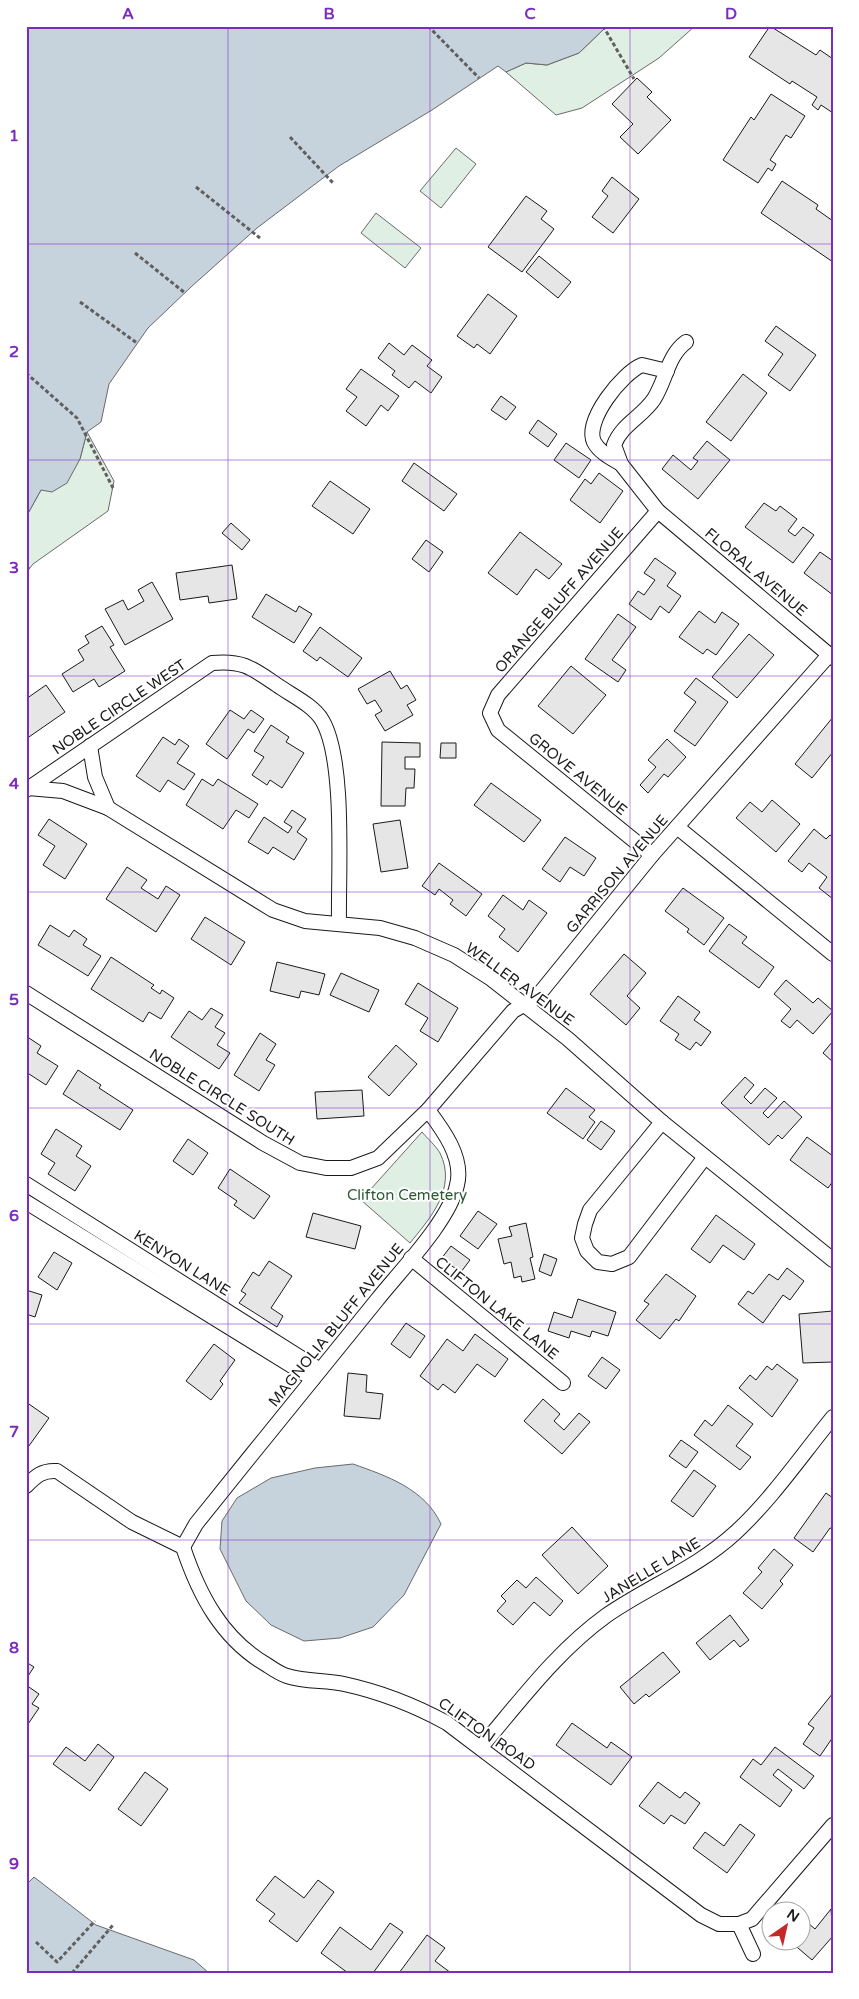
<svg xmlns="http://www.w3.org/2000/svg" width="859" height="1999" font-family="'Varela Round',sans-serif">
<rect width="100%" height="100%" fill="#fff"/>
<g fill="#e0efe3" stroke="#6a6a6a">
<path d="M607,26H695L659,58L582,108L556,115L506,72L526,63L547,65L579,53Z"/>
<path d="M456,148L476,164L441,208L420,191Z"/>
<path d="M376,213L421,248L405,268L361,233Z"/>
<path d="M87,432L114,481L108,511L33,564L26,573V517L41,490L80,459Z"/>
<path d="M422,1132C427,1138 436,1146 440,1153C457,1188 431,1217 410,1243L361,1200Z"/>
</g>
<g fill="#c6d2dc" stroke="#6a6a6a">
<path d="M26,26H607L579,53L547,65L526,63L506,72L498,66L432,110L339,166L257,228L191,287L148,328L109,384L101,422L87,432L80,459L67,483L52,492L41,490L26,517Z"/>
<path d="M353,1464C387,1476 425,1489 441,1524L404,1595L373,1627L340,1638L304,1641L271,1625L246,1601L220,1549L222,1521L237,1498L271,1478L315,1468Z"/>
<path d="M34,1877L96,1925L194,1960L209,1973H26V1885Z"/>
</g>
<g fill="#e6e6e6" stroke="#1a1a1a">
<path d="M770,26L816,55L820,50L833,59V113L821,105L818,110L812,105L817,97L792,81L790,84L749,57Z"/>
<path d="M637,78L652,92L647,97L671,120L638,154L620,137L633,124L612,104Z"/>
<path d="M771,94L805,116L791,138L786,135L770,160L776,164L772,171L768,168L758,183L723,160L751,117L754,120Z"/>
<path d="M612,177L639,199L613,233L592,217L608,196L602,191Z"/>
<path d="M782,181L818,205L816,209L833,221V262L761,213Z"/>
<path d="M526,196L547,211L541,219L554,229L522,272L488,247Z"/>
<path d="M539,256L571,282L558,298L526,272Z"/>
<path d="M488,294L517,316L490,354L477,344L474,348L457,336Z"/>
<path d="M776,326L816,355L790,391L768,375L783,354L765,341Z"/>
<path d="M389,343L404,355L412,345L432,360L427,366L442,377L431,393L415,381L409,388L392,375L395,371L378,358Z"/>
<path d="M361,369L399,396L388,411L381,405L366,426L346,411L357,397L346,389Z"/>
<path d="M743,374L767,393L731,441L706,422Z"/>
<path d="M501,396L516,407L506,420L491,410Z"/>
<path d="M538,420L557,434L548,447L529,433Z"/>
<path d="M707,441L730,460L698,499L662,469L673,455L691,470L698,461L693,458Z"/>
<path d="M566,443L591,460L579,478L554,460Z"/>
<path d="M414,463L457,494L444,511L402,481Z"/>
<path d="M599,473L623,491L600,523L570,500L585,479L591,484Z"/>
<path d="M330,481L370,509L353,534L312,506Z"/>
<path d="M764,503L776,511L780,506L797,519L788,531L795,536L803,527L814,535L793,563L745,527Z"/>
<path d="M231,523L250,540L242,550L222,533Z"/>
<path d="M520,532L562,564L549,579L536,569L517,595L488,573Z"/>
<path d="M426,540L443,552L429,572L412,559Z"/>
<path d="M820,552L833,561V595L804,573Z"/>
<path d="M655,558L676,573L667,586L681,596L669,613L660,606L651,620L629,604L638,591L644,595L655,580L644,573Z"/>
<path d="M232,565L237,599L209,603L208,596L180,600L176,573Z"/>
<path d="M152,582L173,619L125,645L105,609L123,600L128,610L144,601L138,590Z"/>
<path d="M266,594L296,612L299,606L312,614L294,643L252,617Z"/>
<path d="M699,611L715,623L722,612L739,624L716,655L707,649L703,654L679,637Z"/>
<path d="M618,614L636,627L612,660L626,670L618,682L585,659Z"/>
<path d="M102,626L114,645L110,647L125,671L99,687L94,679L73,692L62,674L84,660L78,650L89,643L85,636Z"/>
<path d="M320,627L362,658L348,677L320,657L317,661L303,651Z"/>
<path d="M749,634L774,655L737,698L712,677Z"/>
<path d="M571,666L606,695L573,734L538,706Z"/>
<path d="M390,671L401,689L407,685L416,700L407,705L413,715L385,731L375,715L382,711L375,700L367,704L358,689Z"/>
<path d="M696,678L728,702L695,746L674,731L696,702L684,693Z"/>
<path d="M46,685L65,712L26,739V699Z"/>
<path d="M230,710L244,719L251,710L264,719L254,733L248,729L227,759L206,744Z"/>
<path d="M833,717V752L812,778L795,764Z"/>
<path d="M271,725L289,737L286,742L304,753L282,788L270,780L267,785L252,775L264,757L254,751Z"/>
<path d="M163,737L175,745L179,739L189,746L177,763L195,774L184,790L168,780L160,792L136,776Z"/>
<path d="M667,739L686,757L668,777L664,774L648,793L640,785L656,767L648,760Z"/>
<path d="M382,742L420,743V757H405V769H415L414,788H406L405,806H381Z"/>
<path d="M441,743H456V758H440Z"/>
<path d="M202,779L213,786L218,779L258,804L249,818L236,810L223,829L186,805Z"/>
<path d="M491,783L541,820L524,842L474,805Z"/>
<path d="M772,800L800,824L776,852L736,818L750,802L762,812Z"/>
<path d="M292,810L306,819L297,832L307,839L294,860L273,847L268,854L248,842L264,817L288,833L292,827L284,822Z"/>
<path d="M49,819L87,844L65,879L43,865L55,846L38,835Z"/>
<path d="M400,820L408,868L381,872L373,824Z"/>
<path d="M814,829L826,839L830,835L833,837V899L819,888L827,877L809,863L802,872L788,861Z"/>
<path d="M565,837L596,858L584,876L570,867L560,882L542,869Z"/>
<path d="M439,863L482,894L466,916L450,904L453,900L439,889L435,895L422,886Z"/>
<path d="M127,867L147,880L141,888L158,899L166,886L180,895L156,932L106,899Z"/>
<path d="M683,888L724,918L704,945L687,932L689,929L665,911Z"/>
<path d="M503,895L523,910L529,900L547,913L518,952L499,937L505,929L488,916Z"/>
<path d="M205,917L245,942L231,965L191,939Z"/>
<path d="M729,924L747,937L742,943L774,967L759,988L709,951Z"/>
<path d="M50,925L69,937L74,930L87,939L83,945L101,956L88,976L38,945Z"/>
<path d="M624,954L646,973L627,996L640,1008L626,1025L590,994Z"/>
<path d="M111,957L154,985L151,988L160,994L162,990L174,998L161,1019L149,1012L143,1022L91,989Z"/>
<path d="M277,962L325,974L319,995L301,991L299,998L270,991Z"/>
<path d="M341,973L379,990L369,1012L330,995Z"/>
<path d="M786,980L813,1003L818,998L833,1011L813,1034L797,1020L790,1028L781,1021L791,1009L774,994Z"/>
<path d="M418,983L458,1008L438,1042L420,1031L428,1018L405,1004Z"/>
<path d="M678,996L700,1012L694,1020L711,1032L701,1046L696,1042L690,1050L675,1040L679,1034L660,1021Z"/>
<path d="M211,1008L223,1015L215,1027L225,1033L217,1045L230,1053L219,1069L171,1037L189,1011L202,1020Z"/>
<path d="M260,1033L276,1044L266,1060L275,1065L259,1091L234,1075Z"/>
<path d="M26,1036L41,1046L37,1053L58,1066L46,1085L26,1072Z"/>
<path d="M833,1041V1062L823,1053Z"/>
<path d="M396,1045L417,1064L389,1096L368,1077Z"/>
<path d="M78,1070L101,1085L99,1088L133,1110L120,1130L63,1094Z"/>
<path d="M745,1077L754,1085L744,1097L751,1104L765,1088L777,1098L763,1113L768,1118L784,1101L802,1117L782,1139L778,1135L769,1145L721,1103Z"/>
<path d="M566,1088L595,1110L589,1117L595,1122L583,1139L547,1113Z"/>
<path d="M362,1090L364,1116L317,1119L315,1092Z"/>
<path d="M601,1121L615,1131L601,1150L587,1140Z"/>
<path d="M56,1129L82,1146L76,1156L91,1166L75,1191L48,1174L55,1163L41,1154Z"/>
<path d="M807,1137L833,1156V1181L828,1188L790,1160Z"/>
<path d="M188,1139L208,1153L193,1175L173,1161Z"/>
<path d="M230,1169L270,1196L254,1219L234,1205L237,1201L218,1188Z"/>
<path d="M478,1211L497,1224L478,1249L460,1236Z"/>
<path d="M313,1213L361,1226L355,1249L306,1237Z"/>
<path d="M716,1215L755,1244L744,1260L723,1245L710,1263L691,1249Z"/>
<path d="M526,1223L533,1257L530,1258L535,1279L522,1282L521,1276L514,1278L511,1262L504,1264L498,1239L512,1236L509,1227Z"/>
<path d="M451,1246L470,1260L461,1272L441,1259Z"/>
<path d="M54,1252L72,1263L57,1290L38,1277Z"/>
<path d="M544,1254L557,1259L551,1276L539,1271Z"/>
<path d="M269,1261L292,1276L271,1308L283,1316L277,1327L239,1303L246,1294L241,1291L253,1272L259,1276Z"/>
<path d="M787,1268L804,1281L790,1300L783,1295L763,1323L738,1304L748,1291L753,1294L769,1274L778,1280Z"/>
<path d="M666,1274L696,1296L679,1321L676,1319L660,1339L636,1320L649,1304L644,1301Z"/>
<path d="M26,1290L42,1295L35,1317L26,1314Z"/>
<path d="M578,1299L616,1312L608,1336L592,1331L590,1337L571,1331L569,1338L548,1331L554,1312L572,1318Z"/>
<path d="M833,1311V1362L803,1363L799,1314Z"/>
<path d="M406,1323L425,1336L410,1358L391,1344Z"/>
<path d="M475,1334L508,1359L495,1377L477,1364L455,1393L443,1384L438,1390L420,1376L447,1339L463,1351Z"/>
<path d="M214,1344L235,1360L220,1381L223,1384L211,1400L186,1381Z"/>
<path d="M602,1357L620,1370L606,1389L588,1376Z"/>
<path d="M777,1364L798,1380L772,1417L739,1388L750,1375L756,1380L767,1366L772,1370Z"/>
<path d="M348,1373L367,1375L366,1392L383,1394L380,1419L344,1416Z"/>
<path d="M543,1399L560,1414L554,1421L564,1430L579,1413L590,1422L562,1454L524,1421Z"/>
<path d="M26,1402L49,1418L26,1450Z"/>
<path d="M728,1405L753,1424L736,1446L751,1457L740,1470L694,1435L705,1420L712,1426Z"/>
<path d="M681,1440L698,1452L686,1468L669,1456Z"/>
<path d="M694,1470L716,1486L693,1517L671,1501Z"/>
<path d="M826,1493L833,1498V1529L830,1528L813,1552L794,1538Z"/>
<path d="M572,1527L608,1566L578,1594L542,1555Z"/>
<path d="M774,1549L793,1565L780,1581L783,1584L762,1609L743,1593L762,1572L758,1568Z"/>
<path d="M536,1577L563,1601L550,1616L534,1602L513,1625L497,1611L506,1601L501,1596L517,1580L526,1588Z"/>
<path d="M730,1615L749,1640L740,1647L734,1640L710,1660L696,1643Z"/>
<path d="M663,1652L680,1672L649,1697L646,1694L634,1704L620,1687Z"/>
<path d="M26,1662L34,1667L26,1679Z"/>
<path d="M26,1685L39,1694L32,1704L39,1708L26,1727Z"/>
<path d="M833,1693V1737L820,1756L803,1744L814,1728L808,1724Z"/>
<path d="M572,1723L607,1748L611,1742L632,1757L611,1785L556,1745Z"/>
<path d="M98,1744L114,1757L90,1791L53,1764L66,1747L85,1761Z"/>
<path d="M775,1747L814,1776L804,1789L778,1769L773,1775L792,1790L780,1807L740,1777L753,1759L761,1765Z"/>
<path d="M145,1772L168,1789L141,1826L118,1809Z"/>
<path d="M658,1782L680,1798L685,1792L700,1803L685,1824L671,1815L664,1824L639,1806Z"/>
<path d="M740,1824L755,1835L727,1873L693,1848L705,1832L724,1846Z"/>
<path d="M275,1876L304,1898L318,1880L334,1892L297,1942L269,1921L275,1914L256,1900Z"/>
<path d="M831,1909L833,1936L812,1960L791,1942H802V1930L808,1923L815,1929Z"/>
<path d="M390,1923L403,1932L373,1973H348L321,1953L340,1927L371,1950Z"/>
<path d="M427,1935L445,1948L435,1961L451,1973H399Z"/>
</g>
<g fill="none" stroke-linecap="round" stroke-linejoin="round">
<defs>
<g id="street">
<path d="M686,342C668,355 666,380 654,399C642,417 622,424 614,445L621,464L658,511L833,658"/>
<path d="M621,464C611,458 599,452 594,442C584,421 622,373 642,365L667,371"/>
<path d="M90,746L95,777L108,808"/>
<path d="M28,788L63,791L108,808L273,910L305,921L380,928L415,938L454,955L490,978L568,1039L662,1122L833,1260"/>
<path d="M26,790L212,663C243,660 252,668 277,685C291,695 313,705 322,720C346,760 338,874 339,923"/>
<path d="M677,827L833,954"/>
<path d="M652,855L498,730L490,713L498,695L658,511"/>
<path d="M26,993L263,1143L300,1163L326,1168H351L378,1158L428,1110L513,1011L536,998L652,855L829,655"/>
<path d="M662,1122L590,1210L585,1224L582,1238L587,1251L598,1262L612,1264L629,1257L705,1157"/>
<path d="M26,1184L320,1370"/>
<path d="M26,1202L313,1379"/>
<path d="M411,1258L563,1383"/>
<path d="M26,1486C36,1476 42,1470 57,1471L132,1522L183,1547C199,1595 222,1639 267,1665C273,1669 280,1674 287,1676C306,1682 325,1680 344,1684C381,1692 414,1705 447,1723L701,1915L719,1924H739L753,1954"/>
<path d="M183,1547L196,1524C256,1449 317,1374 377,1300C400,1271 450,1220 457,1185C464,1158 443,1130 428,1110"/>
<path d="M481,1747C521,1700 557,1651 607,1615C649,1586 697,1568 735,1533C772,1499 801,1456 833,1417"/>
<path d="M739,1924L752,1919L833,1825"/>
</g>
</defs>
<use href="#street" stroke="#1a1a1a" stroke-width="16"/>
<g stroke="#5f5f5f" stroke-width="3" stroke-dasharray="4 2.5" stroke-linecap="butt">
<path d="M428,26L479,78"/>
<path d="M603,26L634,79"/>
<path d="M290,137L334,184"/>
<path d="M196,187L260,238"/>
<path d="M135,253L185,293"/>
<path d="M80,302L137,343"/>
<path d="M26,373L77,418L113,488"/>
<path d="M26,566L29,569"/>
<path d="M36,1942L57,1962L95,1921"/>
<path d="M72,1973L113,1925"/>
</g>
<use href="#street" stroke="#fff" stroke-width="14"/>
</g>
<path fill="none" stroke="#7b2cbf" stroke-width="1" stroke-opacity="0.55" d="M228,26V1973M430,26V1973M630,26V1973M26,244H833M26,460H833M26,676H833M26,892H833M26,1108H833M26,1324H833M26,1540H833M26,1756H833"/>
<g text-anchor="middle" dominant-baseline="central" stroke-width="4" stroke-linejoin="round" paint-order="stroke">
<g font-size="15" fill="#1a1a1a" stroke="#fff">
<text transform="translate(756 572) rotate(40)">FLORAL AVENUE</text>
<text transform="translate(559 600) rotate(-49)">ORANGE BLUFF AVENUE</text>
<text transform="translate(119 707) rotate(-34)">NOBLE CIRCLE WEST</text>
<text transform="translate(578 774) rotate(39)">GROVE AVENUE</text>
<text transform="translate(617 874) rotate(-50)">GARRISON AVENUE</text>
<text transform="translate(520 984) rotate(36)">WELLER AVENUE</text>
<text transform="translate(222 1097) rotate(32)">NOBLE CIRCLE SOUTH</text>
<text transform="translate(182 1263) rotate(32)">KENYON LANE</text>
<text transform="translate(497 1308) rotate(39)">CLIFTON LAKE LANE</text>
<text transform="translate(336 1325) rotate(-51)">MAGNOLIA BLUFF AVENUE</text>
<text transform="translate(651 1570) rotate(-31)">JANELLE LANE</text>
<text transform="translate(487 1734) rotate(35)">CLIFTON ROAD</text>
</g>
<g font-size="15" fill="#2b5a34" stroke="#fff">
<text x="407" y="1195">Clifton Cemetery</text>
</g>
</g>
<rect width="859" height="1999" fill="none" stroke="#ffffff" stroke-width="55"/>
<g transform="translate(786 1926) rotate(34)"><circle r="24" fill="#ffffff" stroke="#a3a3a3"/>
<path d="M0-4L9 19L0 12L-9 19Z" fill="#c62828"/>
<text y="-8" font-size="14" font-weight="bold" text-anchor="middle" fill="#1a1a1a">N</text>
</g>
<rect x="28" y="28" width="804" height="1944" fill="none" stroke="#7b2cbf" stroke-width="2"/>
<g font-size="16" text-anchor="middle" font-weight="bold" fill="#7b2cbf">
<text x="128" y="19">A</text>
<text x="329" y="19">B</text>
<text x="530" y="19">C</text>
<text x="731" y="19">D</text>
<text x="14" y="141">1</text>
<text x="14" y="357">2</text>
<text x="14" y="573">3</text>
<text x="14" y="789">4</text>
<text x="14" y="1005">5</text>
<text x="14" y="1221">6</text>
<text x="14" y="1437">7</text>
<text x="14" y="1653">8</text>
<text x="14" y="1869">9</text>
</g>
</svg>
